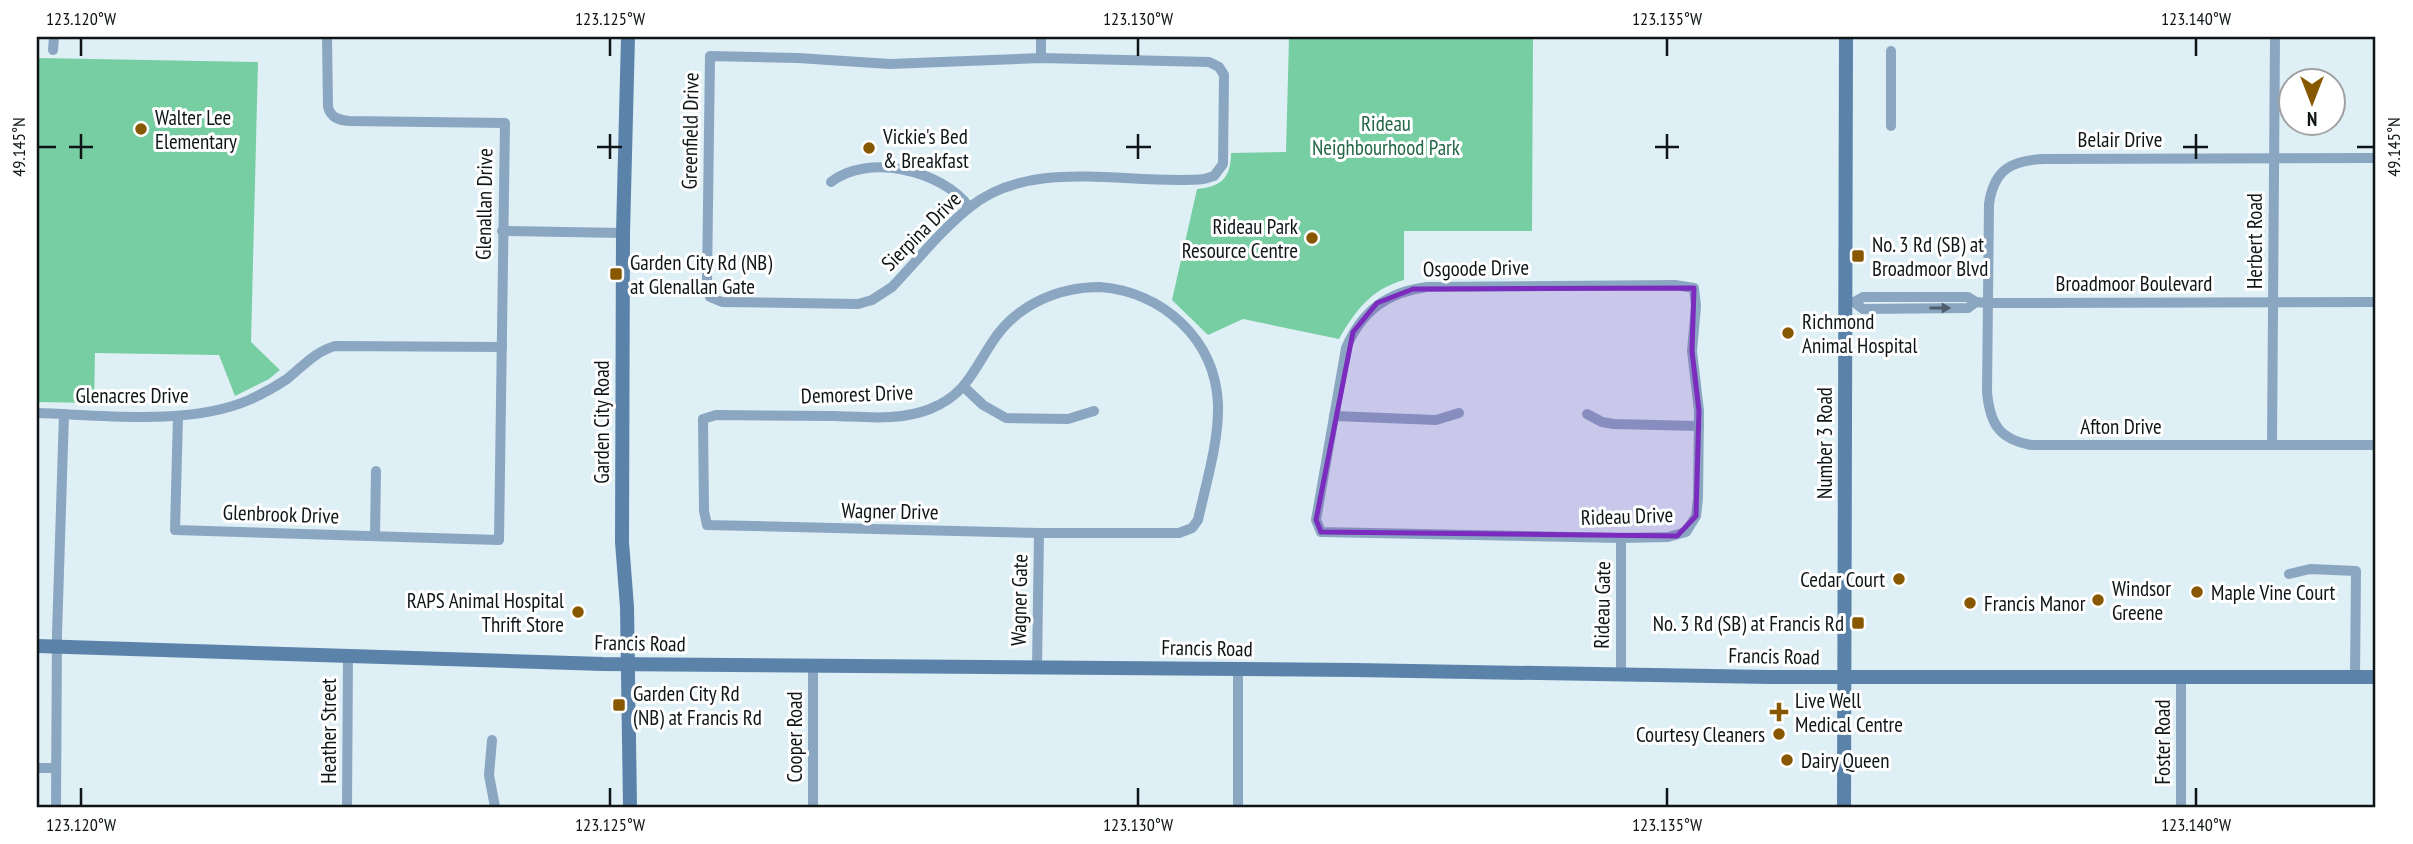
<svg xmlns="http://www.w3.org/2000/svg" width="2413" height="844" font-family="'PT Sans Narrow',sans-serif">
<rect width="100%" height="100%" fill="#deeff5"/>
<g fill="#77cea2">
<path d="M1289,37H1533L1532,231H1404V280C1371,289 1355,311 1339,339L1243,319L1208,335L1172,300L1197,189C1221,187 1231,178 1231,153L1286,152Z"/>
<path d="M37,58L258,62L251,342L280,370L269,379L235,396L219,355L95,353L94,403L37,402Z"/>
</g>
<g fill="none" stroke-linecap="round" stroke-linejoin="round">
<g stroke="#8ba6c1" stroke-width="10">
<path d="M1041,37V58"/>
<path d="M53,50L54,37"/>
<path d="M710,56L798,58L890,64L1041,58L1209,62L1219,67L1224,75L1223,164L1214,176L1204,179C1129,186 1033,156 970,207C941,230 917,261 892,287L872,300L858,304L722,302L710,297L707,281Z"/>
<path d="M1891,126V51"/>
<path d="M2376,158L2045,159C2012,160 1994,169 1989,204L1987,392C1990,424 1999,439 2031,445H2376"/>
<path d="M831,182C868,153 942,170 969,207"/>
<path d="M502,231L623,233"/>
<path d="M1675,285L1694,288L1696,306L1692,351L1699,411L1698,498L1696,516L1686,532L1668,537L1621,538L1321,532L1316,520L1346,348C1362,311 1387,292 1427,287Z"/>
<path d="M1100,287C1163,292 1215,339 1218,404C1219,442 1206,483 1198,520L1192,528L1179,533H1039L707,525L704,511L703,419L716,415C756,415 795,416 834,416C866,417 900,421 930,409C965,395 972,373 991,344C1014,306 1057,287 1100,287Z"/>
<path d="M1846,302H1854L1863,297H1968L1976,302L1988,303L2376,302"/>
<path d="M1854,302L1863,309L1968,308L1976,302"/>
<path d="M964,387L983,405L1006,418L1068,419L1094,411"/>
<path d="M37,413C102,415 189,426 249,400C262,394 275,387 287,379C302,367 316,351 335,346L502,347"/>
<path d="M1587,414L1602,422L1614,424L1699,426"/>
<path d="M178,416L175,530L499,540L505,123L349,121C339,120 331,118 328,107L327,37"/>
<path d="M1334,416L1436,420L1459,413"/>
<path d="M2272,445L2275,37"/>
<path d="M375,536L376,471"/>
<path d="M2289,574L2310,569L2356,571L2355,677"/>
<path d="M1037,667L1039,533"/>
<path d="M1621,674V538"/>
<path d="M492,740L489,775L495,807"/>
<path d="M37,768H56"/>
<path d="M56,807L57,634L64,414"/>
<path d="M347,807L348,655"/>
<path d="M813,807V666"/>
<path d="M1238,807V669"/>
<path d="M2181,807V677"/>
</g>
<g stroke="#5b83aa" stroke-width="14">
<path d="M628,37L623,233L622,542L627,607L630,807"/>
<path d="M37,646L603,664L1355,670L1769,677H2376"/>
<path d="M1844,807L1846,37"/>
</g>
</g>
<defs><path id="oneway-solid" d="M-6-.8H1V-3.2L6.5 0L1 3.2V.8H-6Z" transform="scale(1.75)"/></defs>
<use fill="#4d5e6c" href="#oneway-solid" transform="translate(1940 308)"/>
<path fill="#7b2cbf" fill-opacity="0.2" stroke="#7b2cbf" stroke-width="5" stroke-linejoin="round" d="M1694,288L1692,351L1699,411L1696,516L1677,536L1321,532L1316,520L1353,332L1377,303L1413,289Z"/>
<path fill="none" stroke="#0f1517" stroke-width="2.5" d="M81,38V56M610,38V56M1138,38V56M1667,38V56M2196,38V56M81,134V159M610,134V159M1138,134V159M1667,134V159M2196,134V159M38,147H56M69,147H93M597,147H622M1126,147H1151M1655,147H1679M2183,147H2208M2357,147H2374M81,788V806M610,788V806M1138,788V806M1667,788V806M2196,788V806"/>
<g fill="#885800" stroke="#fff" stroke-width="2.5">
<circle cx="141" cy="129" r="7"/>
<circle cx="869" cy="148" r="7"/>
<circle cx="1312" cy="238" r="7"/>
<rect x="1851" y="249" width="14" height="14" rx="3.5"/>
<rect x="609" y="267" width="14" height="14" rx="3.5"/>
<circle cx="1788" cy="333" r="7"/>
<circle cx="1899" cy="579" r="7"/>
<circle cx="2197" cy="592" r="7"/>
<circle cx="2098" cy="600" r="7"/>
<circle cx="1970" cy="603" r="7"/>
<circle cx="578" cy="612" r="7"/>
<rect x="1851" y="616" width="14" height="14" rx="3.5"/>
<rect x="612" y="698" width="14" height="14" rx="3.5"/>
<path d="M1775.5 701.5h7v7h7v7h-7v7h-7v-7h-7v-7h7z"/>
<circle cx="1779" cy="734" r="7"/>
<circle cx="1787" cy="760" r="7"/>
</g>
<g text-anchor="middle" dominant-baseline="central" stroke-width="6" stroke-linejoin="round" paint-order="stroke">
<g font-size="21" fill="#0f1517" stroke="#fff" text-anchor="start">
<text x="155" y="117">Walter Lee<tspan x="155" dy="24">Elementary</tspan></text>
<text x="883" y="136">Vickie's Bed<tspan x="883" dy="24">&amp; Breakfast</tspan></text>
<text x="1298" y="226" text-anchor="end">Rideau Park<tspan x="1298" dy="24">Resource Centre</tspan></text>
<text x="1872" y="244">No. 3 Rd (SB) at<tspan x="1872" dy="24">Broadmoor Blvd</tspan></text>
<text x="630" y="262">Garden City Rd (NB)<tspan x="630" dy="24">at Glenallan Gate</tspan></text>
<text x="1802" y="321">Richmond<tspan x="1802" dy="24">Animal Hospital</tspan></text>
<text x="1885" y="579" text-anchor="end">Cedar Court</text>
<text x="2112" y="588">Windsor<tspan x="2112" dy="24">Greene</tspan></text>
<text x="2211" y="592">Maple Vine Court</text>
<text x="564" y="600" text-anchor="end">RAPS Animal Hospital<tspan x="564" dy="24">Thrift Store</tspan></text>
<text x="1984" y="603">Francis Manor</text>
<text x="1844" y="623" text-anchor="end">No. 3 Rd (SB) at Francis Rd</text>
<text x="633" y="693">Garden City Rd<tspan x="633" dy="24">(NB) at Francis Rd</tspan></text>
<text x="1795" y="700">Live Well<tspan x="1795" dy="24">Medical Centre</tspan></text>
<text x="1765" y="734" text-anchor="end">Courtesy Cleaners</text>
<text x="1801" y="760">Dairy Queen</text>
</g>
<g font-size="21" fill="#236648" stroke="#fff">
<text x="1386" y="123">Rideau<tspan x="1386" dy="24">Neighbourhood Park</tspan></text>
</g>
<g font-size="21" fill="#0f1517" stroke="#fff">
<text transform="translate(690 131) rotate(-89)">Greenfield Drive</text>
<text x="2120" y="139">Belair Drive</text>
<text transform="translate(484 204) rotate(-89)">Glenallan Drive</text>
<text transform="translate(921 231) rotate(-45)">Sierpina Drive</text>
<text transform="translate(2254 241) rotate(-90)">Herbert Road</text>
<text transform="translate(1476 268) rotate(-1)">Osgoode Drive</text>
<text x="2134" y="283">Broadmoor Boulevard</text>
<text transform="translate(857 394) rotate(-2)">Demorest Drive</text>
<text x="132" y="395">Glenacres Drive</text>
<text transform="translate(601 422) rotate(-90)">Garden City Road</text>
<text x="2121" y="426">Afton Drive</text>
<text transform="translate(1824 443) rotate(-90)">Number 3 Road</text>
<text transform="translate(890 511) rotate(1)">Wagner Drive</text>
<text transform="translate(281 514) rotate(2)">Glenbrook Drive</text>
<text transform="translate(1627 516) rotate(-2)">Rideau Drive</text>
<text transform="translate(1019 600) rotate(-89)">Wagner Gate</text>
<text transform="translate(1602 605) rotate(-89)">Rideau Gate</text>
<text transform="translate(640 643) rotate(1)">Francis Road</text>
<text transform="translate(1207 648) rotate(1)">Francis Road</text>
<text transform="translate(1774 656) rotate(1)">Francis Road</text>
<text transform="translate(328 731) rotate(-90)">Heather Street</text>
<text transform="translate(794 737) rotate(-90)">Cooper Road</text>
<text transform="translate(2162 742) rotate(-90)">Foster Road</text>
</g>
</g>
<rect width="2413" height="844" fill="none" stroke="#ffffff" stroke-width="77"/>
<g transform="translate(2312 102) rotate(180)"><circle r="33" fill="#ffffff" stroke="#9fa1a2" stroke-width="2"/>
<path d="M0-5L12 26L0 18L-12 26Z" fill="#885800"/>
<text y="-10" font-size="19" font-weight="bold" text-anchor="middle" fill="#0f1517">N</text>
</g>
<rect x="38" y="38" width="2336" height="768" fill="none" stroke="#0f1517" stroke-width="2.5"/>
<g font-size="18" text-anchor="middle" fill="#0f1517">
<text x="81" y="25">123.120°W</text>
<text x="610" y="25">123.125°W</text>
<text x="1138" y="25">123.130°W</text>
<text x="1667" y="25">123.135°W</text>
<text x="2196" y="25">123.140°W</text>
<text transform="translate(2394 147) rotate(-90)" y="6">49.145°N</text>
<text transform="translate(19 147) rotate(-90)" y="6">49.145°N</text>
<text x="81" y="831">123.120°W</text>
<text x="610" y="831">123.125°W</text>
<text x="1138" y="831">123.130°W</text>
<text x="1667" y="831">123.135°W</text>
<text x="2196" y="831">123.140°W</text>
</g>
</svg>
